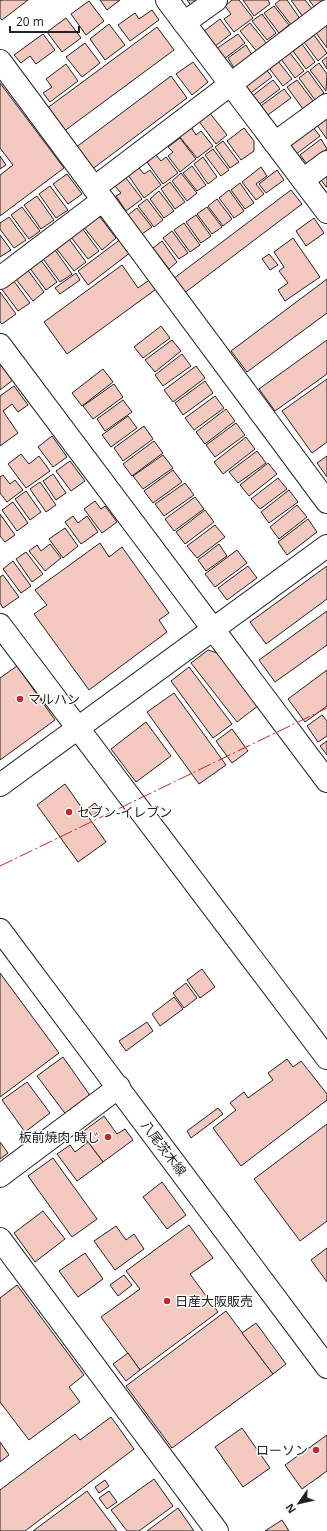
<svg xmlns="http://www.w3.org/2000/svg" width="327" height="1531" font-family="'Open Sans','Noto Sans JP',sans-serif">
<rect width="100%" height="100%" fill="#fff"/>
<g fill="#f3c9c0" stroke="#222">
<path d="M2,0H28L2,20L0,18V1Z"/>
<path d="M100,0H120L107,10Z"/>
<path d="M187,0H202L192,7Z"/>
<path d="M232,0H239L253,18L234,32L224,19L231,14L225,6Z"/>
<path d="M243,0H268L270,4L254,16Z"/>
<path d="M280,0H287L301,20L292,26L275,4Z"/>
<path d="M291,0H305L313,10L303,17Z"/>
<path d="M309,0H324L325,1L315,8Z"/>
<path d="M89,1L104,21L86,35L71,14Z"/>
<path d="M274,6L289,25L279,33L264,13Z"/>
<path d="M152,10L159,20L130,41L118,25L135,13L139,19Z"/>
<path d="M262,14L276,33L267,40L252,21Z"/>
<path d="M66,18L81,38L62,52L47,32Z"/>
<path d="M220,19L231,34L214,47L203,32Z"/>
<path d="M250,23L268,45L258,53L240,31Z"/>
<path d="M109,24L125,45L105,60L90,39Z"/>
<path d="M324,24L327,28V48L314,30Z"/>
<path d="M157,27L174,50L63,132L46,109Z"/>
<path d="M43,34L55,50L36,64L30,56L21,63L14,55Z"/>
<path d="M238,34L245,43L224,59L216,49Z"/>
<path d="M314,35L327,53L318,61L304,42Z"/>
<path d="M85,43L100,63L82,77L66,57Z"/>
<path d="M302,44L315,62L306,69L293,51Z"/>
<path d="M246,45L252,55L234,68L228,58Z"/>
<path d="M290,53L304,71L295,78L281,59Z"/>
<path d="M327,57V69L322,61Z"/>
<path d="M278,61L292,79L283,86L269,68Z"/>
<path d="M193,62L208,82L192,95L176,74Z"/>
<path d="M319,63L327,74L326,91L310,70Z"/>
<path d="M66,64L78,81L50,102L43,93L52,87L46,79Z"/>
<path d="M265,68L272,77L248,95L245,91L248,81Z"/>
<path d="M308,71L324,93L315,100L299,78Z"/>
<path d="M171,76L187,98L91,170L75,148Z"/>
<path d="M273,80L280,89L257,106L251,97Z"/>
<path d="M297,80L313,101L303,109L287,87Z"/>
<path d="M0,83L64,168L0,216V175L13,165L0,148Z"/>
<path d="M284,89L291,98L265,117L258,108Z"/>
<path d="M209,112L227,135L216,144L198,120Z"/>
<path d="M326,117L327,119V139L316,124Z"/>
<path d="M312,126L320,136L295,155L287,144Z"/>
<path d="M191,127L196,135L201,131L213,146L197,158L179,136Z"/>
<path d="M244,128L254,141V151L241,160L227,141Z"/>
<path d="M180,138L196,159L180,172L168,156L173,152L168,147Z"/>
<path d="M321,139L327,149L307,164L300,155Z"/>
<path d="M223,141L239,162L230,168L215,147Z"/>
<path d="M213,149L229,170L221,176L205,155Z"/>
<path d="M156,155L161,161L166,157L178,173L163,184L147,162Z"/>
<path d="M0,156L6,165L0,169Z"/>
<path d="M203,157L217,177L208,184L194,164Z"/>
<path d="M192,166L206,185L197,191L183,173Z"/>
<path d="M327,166V186L326,187L317,174Z"/>
<path d="M261,167L267,176L256,184L264,194L256,200L242,182Z"/>
<path d="M139,168L144,174L150,170L161,185L144,198L128,175Z"/>
<path d="M277,170L284,180L266,193L259,184Z"/>
<path d="M181,173L197,193L187,201L172,181Z"/>
<path d="M67,174L82,194L68,204L53,184Z"/>
<path d="M126,178L142,199L126,211L116,196L121,193L115,186Z"/>
<path d="M170,182L185,202L175,209L161,189Z"/>
<path d="M240,183L254,203L245,209L231,190Z"/>
<path d="M50,186L68,210L56,218L39,194Z"/>
<path d="M229,190L244,211L234,218L219,198Z"/>
<path d="M291,190L302,204L183,294L173,279Z"/>
<path d="M159,191L174,211L164,218L150,199Z"/>
<path d="M37,196L54,220L41,229L24,205Z"/>
<path d="M147,199L163,220L154,227L138,206Z"/>
<path d="M217,199L232,219L223,226L208,206Z"/>
<path d="M22,207L40,231L29,239L11,215Z"/>
<path d="M207,207L222,227L212,234L197,214Z"/>
<path d="M137,208L152,227L142,234L128,215Z"/>
<path d="M196,215L211,236L201,243L186,222Z"/>
<path d="M95,216L100,217L116,238L102,250L83,226Z"/>
<path d="M9,217L26,240L14,248L0,229V223Z"/>
<path d="M314,218L324,233L306,246L296,231Z"/>
<path d="M184,223L200,245L190,252L174,230Z"/>
<path d="M82,228L99,251L88,259L71,237Z"/>
<path d="M172,231L188,253L179,259L163,238Z"/>
<path d="M0,235L11,250L0,257Z"/>
<path d="M293,238L320,277L285,301L278,290L288,283L279,271L284,267L274,252Z"/>
<path d="M69,239L86,262L74,271L56,248Z"/>
<path d="M121,239L131,252L88,285L78,271Z"/>
<path d="M162,241L177,262L169,269L153,248Z"/>
<path d="M53,247L72,274L60,282L41,256Z"/>
<path d="M269,254L278,265L270,270L262,259Z"/>
<path d="M40,259L57,282L46,290L29,267Z"/>
<path d="M122,265L138,288L152,278L159,287L67,354L44,322Z"/>
<path d="M27,269L44,292L33,301L15,278Z"/>
<path d="M76,273L80,280L60,294L55,288Z"/>
<path d="M327,279V313L247,372L231,351Z"/>
<path d="M13,280L30,303L18,311L1,288Z"/>
<path d="M0,292L16,314L2,324L0,322Z"/>
<path d="M161,326L170,338L143,358L134,347Z"/>
<path d="M172,340L181,351L155,372L145,360Z"/>
<path d="M327,340V374L275,411L259,389Z"/>
<path d="M182,354L191,366L163,386L155,375Z"/>
<path d="M0,363L13,380L0,390Z"/>
<path d="M196,366L205,378L173,402L164,390Z"/>
<path d="M103,369L113,382L82,406L72,393Z"/>
<path d="M327,379V442L312,453L282,411Z"/>
<path d="M205,381L213,393L183,415L175,403Z"/>
<path d="M114,384L123,397L93,419L83,406Z"/>
<path d="M14,386L28,405L18,412L12,404L3,411L18,433L0,446V396Z"/>
<path d="M215,396L224,408L194,430L185,418Z"/>
<path d="M123,400L132,412L105,431L97,419Z"/>
<path d="M226,409L235,421L205,444L196,432Z"/>
<path d="M128,416L137,428L111,447L102,435Z"/>
<path d="M236,423L245,435L215,457L206,445Z"/>
<path d="M144,426L153,439L123,461L114,448Z"/>
<path d="M52,436L67,457L53,467L38,447Z"/>
<path d="M246,437L255,449L223,474L214,462Z"/>
<path d="M154,441L163,453L132,476L123,464Z"/>
<path d="M257,451L266,463L238,483L229,472Z"/>
<path d="M21,454L29,464L39,456L50,471L26,488L8,464Z"/>
<path d="M163,455L173,468L143,489L133,476Z"/>
<path d="M327,456V477L317,463Z"/>
<path d="M70,461L85,481L71,491L56,471Z"/>
<path d="M268,463L277,474L249,496L240,485Z"/>
<path d="M173,470L182,482L153,503L144,491Z"/>
<path d="M53,474L66,493L56,500L43,481Z"/>
<path d="M3,475L10,484L15,480L23,490L7,502L0,493V477Z"/>
<path d="M278,478L287,489L260,509L251,499Z"/>
<path d="M40,482L56,505L46,512L30,489Z"/>
<path d="M185,483L194,495L164,516L155,504Z"/>
<path d="M289,490L298,502L269,523L261,512Z"/>
<path d="M26,491L41,512L30,520L15,499Z"/>
<path d="M195,497L204,509L174,531L165,519Z"/>
<path d="M95,501L101,509L105,506L117,522L102,533L84,509Z"/>
<path d="M13,502L28,523L17,531L2,510Z"/>
<path d="M297,505L307,517L279,539L270,527Z"/>
<path d="M205,510L214,522L185,544L176,532Z"/>
<path d="M0,514L15,535L5,542L0,536Z"/>
<path d="M73,516L78,523L87,516L98,532L81,544L65,522Z"/>
<path d="M308,519L317,532L287,555L278,542Z"/>
<path d="M215,525L225,537L197,558L187,546Z"/>
<path d="M65,528L78,546L63,558L49,539Z"/>
<path d="M100,543L109,557L122,547L169,613L159,620L167,632L89,690L34,614L47,605L35,590Z"/>
<path d="M50,544L61,558L45,571L29,551L37,545L41,551Z"/>
<path d="M219,544L227,556L206,571L198,560Z"/>
<path d="M237,550L247,563L215,587L205,574Z"/>
<path d="M26,552L43,574L32,582L16,559Z"/>
<path d="M13,561L31,586L21,593L3,569Z"/>
<path d="M248,566L257,578L227,600L218,588Z"/>
<path d="M327,566V599L266,644L250,622Z"/>
<path d="M3,575L19,597L3,608L0,603V577Z"/>
<path d="M327,611V645L275,682L259,660Z"/>
<path d="M208,650L220,654L259,705L237,722L191,663Z"/>
<path d="M17,666L55,720L0,760V678Z"/>
<path d="M189,667L232,724L213,738L171,681Z"/>
<path d="M327,670V706L305,722L288,699Z"/>
<path d="M174,693L226,765L199,784L147,712Z"/>
<path d="M322,715L327,721V736L318,742L307,726Z"/>
<path d="M146,722L171,756L136,782L111,749Z"/>
<path d="M232,729L248,751L232,763L216,741Z"/>
<path d="M327,741V755L320,746Z"/>
<path d="M65,784L106,842L78,862L37,805Z"/>
<path d="M95,803L100,810L92,816L87,809Z"/>
<path d="M202,969L215,987L200,998L187,980Z"/>
<path d="M0,973L59,1053L0,1097Z"/>
<path d="M186,983L197,998L184,1008L173,993Z"/>
<path d="M174,997L183,1009L160,1026L152,1014Z"/>
<path d="M147,1022L153,1031L126,1051L119,1041Z"/>
<path d="M63,1057L89,1094V1100L67,1116L37,1076Z"/>
<path d="M287,1059L293,1067L301,1061L327,1094V1100L241,1166L213,1128L236,1110L230,1103L244,1092L248,1098L273,1080L268,1073Z"/>
<path d="M27,1082L50,1113L25,1132L2,1100Z"/>
<path d="M218,1108L223,1114L191,1138L187,1131Z"/>
<path d="M104,1116L117,1134L125,1129L133,1140L103,1162L81,1133Z"/>
<path d="M327,1124V1221L300,1241L254,1179Z"/>
<path d="M0,1142L8,1153L0,1159Z"/>
<path d="M88,1142L103,1162L77,1181L57,1154L70,1145L75,1152Z"/>
<path d="M53,1158L97,1219L72,1237L28,1176Z"/>
<path d="M162,1182L186,1215L167,1229L143,1197Z"/>
<path d="M43,1211L65,1239L35,1262L14,1233Z"/>
<path d="M189,1225L213,1258L190,1274L218,1312L140,1370L101,1317L140,1289L126,1271Z"/>
<path d="M116,1226L126,1240L134,1234L144,1249L115,1270L94,1241Z"/>
<path d="M327,1248V1282L311,1260Z"/>
<path d="M85,1253L103,1279L78,1297L59,1271Z"/>
<path d="M124,1275L132,1285L118,1296L110,1285Z"/>
<path d="M17,1285L84,1375L69,1387L80,1402L29,1440L0,1402V1298Z"/>
<path d="M226,1311L273,1374L172,1448L126,1386Z"/>
<path d="M256,1323L286,1364L273,1374L242,1333Z"/>
<path d="M128,1353L140,1370L126,1381L113,1364Z"/>
<path d="M111,1417L134,1449L25,1531H0V1490L75,1434L80,1440Z"/>
<path d="M242,1428L270,1468L243,1487L215,1447Z"/>
<path d="M327,1435V1471L302,1489L285,1465Z"/>
<path d="M0,1442L9,1455L0,1462Z"/>
<path d="M154,1479L173,1506L139,1531H127L111,1510Z"/>
<path d="M105,1480L109,1486L99,1493L95,1487Z"/>
<path d="M87,1491L117,1531H33Z"/>
<path d="M109,1491L117,1502L107,1509L99,1498Z"/>
<path d="M178,1508L194,1531H147Z"/>
<path d="M282,1520L289,1531H265Z"/>
</g>
<g fill="none" stroke-linecap="round" stroke-linejoin="round">
<defs>
<g id="minor">
<path d="M167,0L327,212"/>
<path d="M184,23L216,0"/>
<path d="M0,61L327,502"/>
<path d="M275,143L327,105"/>
<path d="M303,180L327,162"/>
<path d="M94,188L327,11"/>
<path d="M0,278L103,200"/>
<path d="M0,345L327,781"/>
<path d="M0,625L327,1058"/>
<path d="M0,785L327,546"/>
<path d="M0,1176L119,1087"/>
<path d="M0,1239L217,1531"/>
</g>
<path id="major" d="M0,930L327,1367"/>
</defs>
<use href="#minor" stroke="#222" stroke-width="24"/>
<use href="#major" stroke="#222" stroke-width="24"/>
<use href="#minor" stroke="#fff" stroke-width="22"/>
<use href="#major" stroke="#fff" stroke-width="22"/>
<path stroke="#c62828" stroke-width="1" stroke-dasharray="14 3 2 3" stroke-linecap="butt" d="M0,866L327,708"/>
</g>
<g fill="#c62828" stroke="#fff" stroke-width="1.5">
<circle cx="20" cy="699" r="4"/>
<circle cx="69" cy="812" r="4"/>
<circle cx="108" cy="1137" r="4"/>
<circle cx="167" cy="1301" r="4"/>
<circle cx="316" cy="1450" r="4"/>
</g>
<g text-anchor="middle" dominant-baseline="central" stroke-width="3" stroke-linejoin="round" paint-order="stroke">
<g font-size="13" fill="#222" stroke="#fff" text-anchor="start">
<text x="28" y="699">マルハン</text>
<text x="77" y="812">セブン-イレブン</text>
<text x="100" y="1137" text-anchor="end">板前焼肉 時じ</text>
<text x="175" y="1301">日産大阪販売</text>
<text x="308" y="1450" text-anchor="end">ローソン</text>
</g>
<g font-size="13" fill="#222" stroke="#fff">
<text transform="translate(164 1148) rotate(53)">八尾茨木線</text>
</g>
</g>
<g transform="translate(299 1503) rotate(236)" stroke="#ffffff" stroke-width="3" paint-order="stroke">
<path d="M0-3L7 15L0 10L-7 15Z" fill="#222222"/>
<text y="-6" font-size="11" font-weight="bold" text-anchor="middle" fill="#222222">N</text>
</g>
<path d="M10 26v6h69v-6" fill="none" stroke="#222222" stroke-width="2"/>
<text x="16" y="26" font-size="12" fill="#222222" stroke="#ffffff" stroke-width="3" paint-order="stroke">20 m</text>
</svg>
